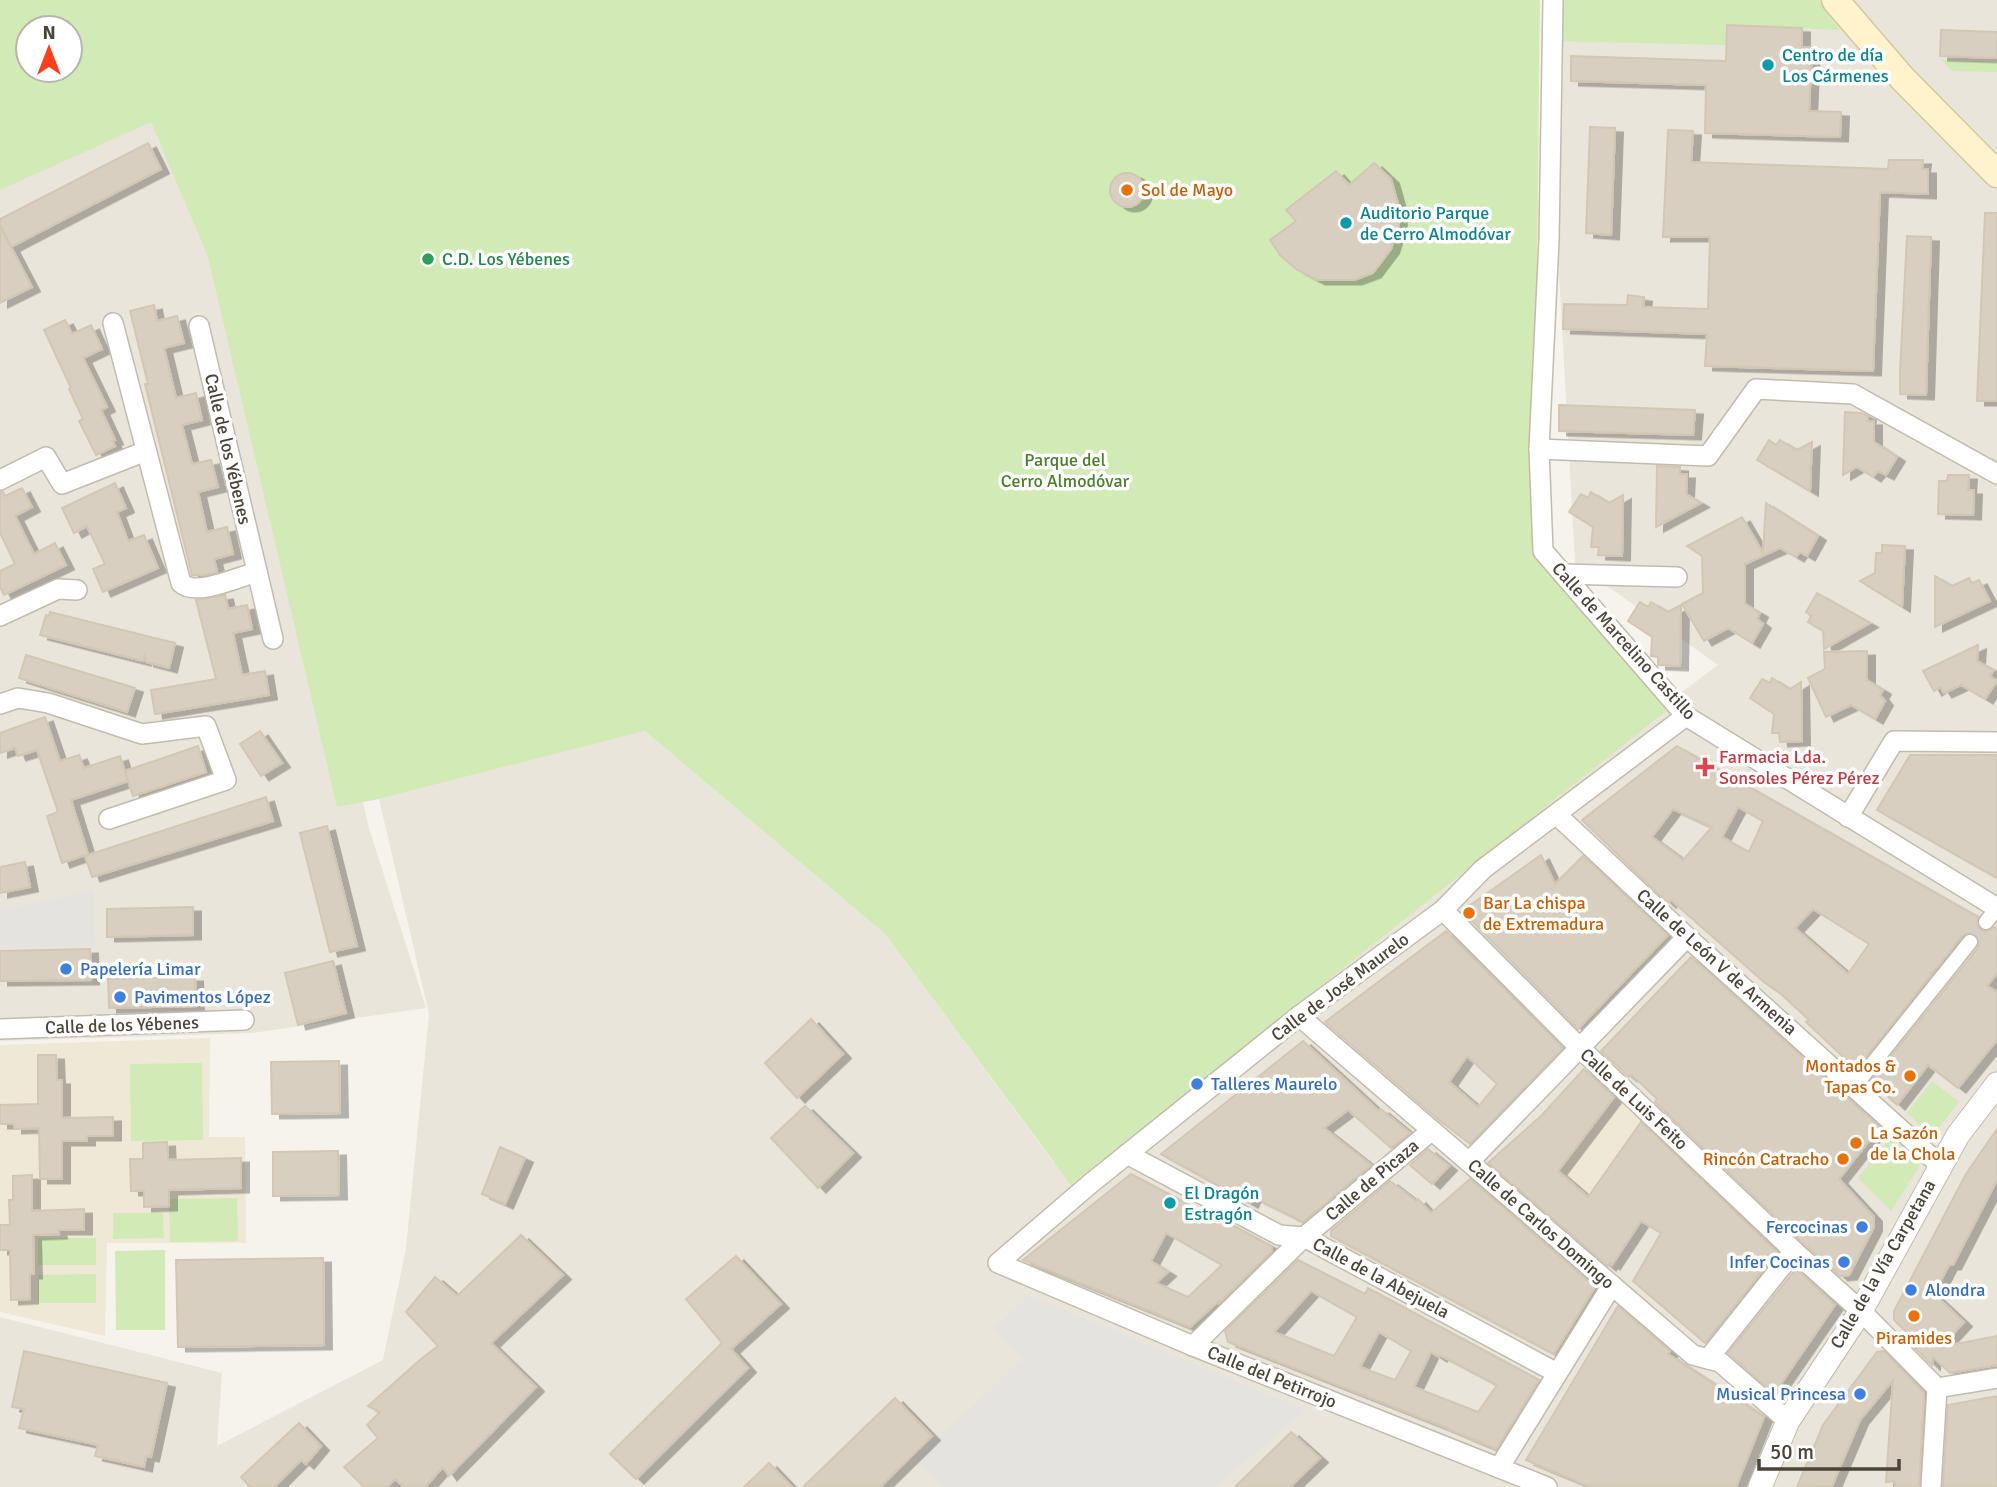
<svg xmlns="http://www.w3.org/2000/svg" width="1997" height="1487" font-family="Signika,sans-serif">
<defs>
<filter id="shadow"><feDropShadow dx="8" dy="4.5" stdDeviation="0" flood-color="#0004"/></filter>
</defs>
<rect width="100%" height="100%" fill="#f6f3ec"/>
<g fill="#eae5da">
<path d="M1544,0H1997V1487H0V1317L222,1373L217,1446L383,1360L406,1248L429,1014L379,799L645,731L885,934L1054,1163L1718,665L1575,563Z"/>
<path d="M0,54L28,70L151,122L220,190L369,828L426,1008L252,1033L0,1041Z"/>
</g>
<g fill="#efe8d6">
<path d="M210,1038L209,1137H245L246,1243H107L105,1336L0,1312V1045Z"/>
<path d="M1615,1095L1677,1153L1637,1207L1591,1199L1559,1172L1557,1174L1569,1145L1574,1149Z"/>
</g>
<g fill="#d2eab5" fill-rule="evenodd">
<path d="M0,0H1540L1534,556L1671,707L1071,1185L885,934L645,731L379,799L337,807L208,257L151,122L0,190ZM28,28H70V70H28Z"/>
<path d="M1553,0H1818L1840,30L1728,25L1727,45L1552,41Z"/>
<path d="M1942,60L1997,62V72L1952,71Z"/>
<path d="M202,1063L203,1140L131,1141L130,1064Z"/>
<path d="M1932,1081L1959,1102L1932,1136L1907,1113Z"/>
<path d="M1890,1137L1920,1165L1891,1211L1858,1178Z"/>
<path d="M237,1198L238,1241L170,1242L169,1199Z"/>
<path d="M113,1213H163L164,1238L113,1239Z"/>
<rect x="38" y="1238" width="58" height="27"/>
<path d="M165,1250V1330H116L115,1251Z"/>
<path d="M96,1274V1303H38V1275Z"/>
</g>
<g fill="#e5e3e0">
<path d="M94,890L95,946L0,948V910Z"/>
<path d="M1029,1295L1306,1410L1216,1487H942L916,1460L1022,1359L993,1329Z"/>
</g>
<g fill="#d8cfc1" stroke="#d3c7b4" stroke-width="2" fill-rule="evenodd" filter="url(#shadow)">
<path d="M1727,25L1802,28V47H1812L1809,111L1841,112L1840,137L1705,133L1706,85L1571,81V56L1726,61Z"/>
<path d="M1941,30L1997,32V58L1940,56Z"/>
<path d="M1590,127L1615,128L1611,235L1586,233Z"/>
<path d="M1668,130L1693,131L1691,162L1888,169L1889,160H1923L1922,169H1928V194L1880,192L1873,371L1705,366L1707,334L1563,329L1564,304L1627,305L1628,295L1644,297L1643,307L1708,309L1710,237H1663Z"/>
<path d="M148,143L161,169L11,247L0,225V219Z"/>
<path d="M1374,163L1391,179L1398,204L1399,224L1391,249L1373,273L1354,280H1317L1296,269L1280,255L1270,240L1296,221L1286,210L1336,171L1349,185Z"/>
<circle cx="1127" cy="190" r="17"/>
<path d="M1985,213H1997V401H1977Z"/>
<path d="M0,226L32,287L0,303Z"/>
<path d="M1907,236L1931,237L1926,395L1900,394V371Z"/>
<path d="M154,305L157,321L177,316L184,343L164,348L176,398L196,393L202,420L182,425L192,464L211,460L218,487L198,492L207,532L227,527L233,554L214,559L217,572L205,575H192L145,384H148L130,311Z"/>
<path d="M65,320L72,334L91,325L102,349L83,358L107,407L101,410L115,440L112,441L115,446L96,455L79,421L83,419L69,389L71,388L44,330Z"/>
<path d="M1559,405L1695,410L1693,435L1559,431Z"/>
<path d="M1845,412L1861,413L1868,416L1867,421H1874V442L1897,457L1886,475L1878,471L1873,477L1857,467L1843,475Z"/>
<path d="M1769,440L1776,445L1780,440L1797,450L1812,442L1810,491L1757,460Z"/>
<path d="M1657,466L1680,467V474H1687L1686,494L1701,503L1656,527Z"/>
<path d="M1948,475H1969L1968,490H1974L1973,515L1938,514L1939,481H1947Z"/>
<path d="M115,483L126,508L117,512L128,541L144,535L158,568L103,592L93,569L105,564L87,526L74,533L62,508Z"/>
<path d="M22,488L32,507L15,516L34,554L55,543L66,565L4,595L0,587V571L15,564L0,533V492H3L5,496Z"/>
<path d="M1591,492L1609,503L1623,495L1622,556L1598,555L1599,547H1591L1593,527L1569,512L1581,494L1588,498Z"/>
<path d="M1766,503L1818,536L1807,556L1800,552L1796,557L1780,548L1745,564V604L1760,613L1757,619L1763,624L1752,643L1728,628L1704,641L1682,604L1703,593L1702,556L1687,546L1742,517L1763,553Z"/>
<path d="M1882,545L1905,546L1902,607L1860,581L1875,573L1876,553H1882Z"/>
<path d="M1935,576L1952,586L1969,578L1972,583L1979,580L1990,601L1935,627Z"/>
<path d="M1817,593L1870,623L1824,649L1823,631L1808,622L1811,616L1806,612Z"/>
<path d="M225,595L228,609L247,605L252,629L233,633L242,675L265,671L269,695L155,714L151,690L216,679L196,600Z"/>
<path d="M1640,602L1648,607L1651,602L1668,612L1681,605L1680,666L1658,665V657L1651,656L1652,637L1628,621Z"/>
<path d="M50,612L175,643L169,668L146,662L145,656L143,661L40,635L46,615L49,616Z"/>
<path d="M1978,645L1977,661L1994,670L1990,676L1997,681L1985,699L1961,685L1944,693L1940,687L1934,691L1923,671Z"/>
<path d="M1867,651V680L1883,690L1880,695L1885,701L1875,719L1851,705L1826,717L1808,678L1825,669L1824,652Z"/>
<path d="M26,655L135,688L127,712L19,678Z"/>
<path d="M1772,678L1790,689L1801,682L1802,741L1780,742L1779,733H1772L1774,714L1750,698L1762,679L1770,683Z"/>
<path d="M45,717L60,761L79,755L84,768L120,756L128,781L71,800L88,854L62,863L47,816L58,812L37,750L18,756L15,748L0,753V733Z"/>
<path d="M260,731L282,763L261,776L240,744Z"/>
<path d="M198,746L206,772L133,796L125,771Z"/>
<path d="M1677,746L1978,917L1977,925L1981,930L1985,932L1995,927L1997,928V973L1987,986L1997,992V1040L1958,1088L1928,1065L1897,1105L1871,1081L1978,948L1979,939L1975,934L1967,933L1962,936L1856,1069L1806,1022L1809,1020L1781,994L1765,983L1671,900L1668,903L1582,820ZM1738,807L1763,821L1749,852L1722,837ZM1673,809L1712,827L1683,860L1652,837ZM1813,909L1869,944L1848,974L1795,928Z"/>
<path d="M1910,755H1997V878L1877,810Z"/>
<path d="M266,797L273,821L92,877L85,856Z"/>
<path d="M327,826L357,946L330,952L300,833Z"/>
<path d="M1541,855L1555,884L1583,856L1668,935L1578,1029L1462,911Z"/>
<path d="M25,862L30,887L0,893V867Z"/>
<path d="M193,907V935L107,937V909Z"/>
<path d="M1446,931L1563,1048L1470,1144L1439,1120L1325,1022ZM1467,1056L1497,1084L1478,1107L1449,1082Z"/>
<path d="M90,949L91,980L0,981V951Z"/>
<path d="M1691,957L1880,1127L1839,1179L1874,1217V1227L1849,1275L1840,1276L1802,1242L1655,1102L1657,1099L1631,1074L1629,1077L1601,1051Z"/>
<path d="M333,961L346,1013L298,1025L285,973Z"/>
<path d="M195,977L196,1006L109,1008L108,979Z"/>
<path d="M811,1019L843,1054L797,1098L765,1063Z"/>
<path d="M1303,1041L1379,1111L1381,1109L1410,1133L1391,1148L1348,1110L1324,1128L1371,1165L1303,1222L1253,1197L1250,1203L1161,1154Z"/>
<path d="M38,1055H56L57,1080H62V1118L113,1117V1136H87V1141H62V1179H40L39,1128L14,1129V1124H0V1105L38,1104Z"/>
<path d="M339,1061L340,1113L272,1114L271,1062Z"/>
<path d="M1584,1069L1614,1097L1558,1171L1588,1197L1641,1122L1777,1252L1705,1343L1633,1281L1661,1233L1641,1221L1612,1265L1610,1263L1608,1266L1488,1163L1541,1116Z"/>
<path d="M805,1106L853,1153L818,1188L771,1138Z"/>
<path d="M1997,1129V1180L1953,1265H1949L1934,1294L1964,1322L1941,1347L1997,1336V1365L1950,1373L1933,1357L1932,1365L1914,1347L1921,1346L1894,1320V1311L1966,1174Z"/>
<path d="M167,1142L168,1160L241,1158V1188L169,1190V1206L144,1207V1191H131L130,1159H143V1143Z"/>
<path d="M500,1147L525,1158L505,1204L482,1194Z"/>
<path d="M1428,1149L1449,1166L1432,1184L1410,1165Z"/>
<path d="M338,1151L339,1195L273,1196V1152Z"/>
<path d="M1131,1174L1206,1214L1208,1212L1271,1246L1272,1251L1219,1303V1301L1190,1327L1023,1260ZM1166,1233L1222,1265L1188,1297L1156,1283L1168,1272L1151,1261Z"/>
<path d="M32,1175V1211L84,1209V1230H58L59,1234L33,1235L34,1274H30V1299L11,1300L10,1250H0V1225H10L9,1200H13V1176Z"/>
<path d="M1470,1179L1595,1287L1554,1354L1331,1236V1231L1390,1181L1416,1201L1418,1199L1431,1213Z"/>
<path d="M521,1235L563,1275L491,1343L536,1387L449,1476L443,1467L425,1487H404L395,1479L387,1487H364L344,1467L378,1438L367,1425L380,1412L368,1406L421,1359L438,1346L406,1312L435,1277L457,1296Z"/>
<path d="M736,1256L781,1304L731,1349L748,1368L636,1479L610,1454L722,1343L686,1299Z"/>
<path d="M323,1258L324,1345L178,1347L176,1260Z"/>
<path d="M1298,1260L1365,1294L1368,1288L1539,1380L1496,1449L1442,1426L1228,1342L1225,1331ZM1311,1291L1357,1317L1334,1356L1274,1332ZM1379,1332L1411,1351L1395,1380L1360,1367ZM1431,1352L1439,1357L1440,1355L1497,1385L1478,1412L1414,1387Z"/>
<path d="M1796,1269L1835,1305L1778,1388L1769,1389L1728,1353Z"/>
<path d="M1618,1306L1670,1351L1668,1354L1764,1417L1736,1487H1591L1526,1460Z"/>
<path d="M24,1351L167,1383L151,1457L146,1456L144,1467L95,1456L98,1445L19,1428L24,1409L12,1407Z"/>
<path d="M1884,1351L1924,1393L1919,1487H1895V1481L1886,1482L1893,1380L1860,1420L1832,1486L1797,1487L1823,1425L1877,1352Z"/>
<path d="M1997,1396V1487H1943L1948,1405Z"/>
<path d="M895,1398L932,1436L880,1487H803Z"/>
<path d="M299,1423L321,1446L306,1464L301,1460L274,1487H250L241,1477Z"/>
<path d="M1291,1432L1320,1458L1290,1487H1235Z"/>
<path d="M769,1463L792,1487H744Z"/>
</g>
<g fill="none" stroke-linecap="round" stroke-linejoin="round">
<path stroke="#d4d0c8" stroke-width="14" stroke-dasharray="14 7" stroke-linecap="butt" d="M1970,942L1986,922"/>
<defs>
<g id="pedestrian">
<path d="M1986,922L1997,908"/>
<path d="M1854,1087L1970,942"/>
</g>
<g id="minor">
<path d="M1553,0L1549,240L1539,449L1543,551L1686,716L1997,908"/>
<path d="M113,323L181,583C196,597 238,577 257,572"/>
<path d="M199,326L273,639"/>
<path d="M1539,449L1708,456L1756,389L1853,394L1997,474"/>
<path d="M0,480L46,457L62,484L146,451"/>
<path d="M1563,574L1677,577"/>
<path d="M0,616L58,589L77,590"/>
<path d="M0,704L18,698L48,703L142,734L206,726L226,780L109,819"/>
<path d="M1557,815L1687,937L1940,1165"/>
<path d="M1848,817L1894,741L1997,742"/>
<path d="M1443,910L1579,1047L1794,1251L1861,1311L1937,1388L1997,1378"/>
<path d="M1299,1016L1693,1355L1720,1362L1788,1421"/>
<path d="M0,1029L244,1020"/>
<path d="M1127,1154L1279,1235L1304,1237L1557,1373"/>
<path d="M1469,1162L1687,937"/>
<path d="M1193,1346L1304,1237L1431,1131"/>
<path d="M1708,1359L1794,1251"/>
<path d="M1499,1468L1612,1285"/>
<path d="M1547,1487L1193,1346L998,1263L1090,1184L1299,1016L1443,910L1483,869L1686,716"/>
<path d="M1931,1487L1937,1388"/>
</g>
<path id="tertiary" d="M1760,1487L1788,1421L1861,1311L1958,1135L1997,1084"/>
<path id="secondary" d="M1835,0L1903,79L1997,174"/>
</defs>
<use href="#pedestrian" stroke="#c2bbae" stroke-width="17"/>
<use href="#minor" stroke="#c2bbae" stroke-width="22"/>
<use href="#tertiary" stroke="#c2bbae" stroke-width="25"/>
<use href="#secondary" stroke="#d6c79b" stroke-width="29"/>
<use href="#pedestrian" stroke="#fff" stroke-width="14"/>
<use href="#minor" stroke="#fff" stroke-width="19"/>
<use href="#tertiary" stroke="#fff" stroke-width="23"/>
<use href="#secondary" stroke="#fff3cd" stroke-width="26"/>
</g>
<g fill="#0f9aa8" stroke="#fff" stroke-width="2.5">
<circle cx="1768" cy="65" r="7"/>
<circle cx="1346" cy="223" r="7"/>
<circle cx="1170" cy="1203" r="7"/>
</g>
<g fill="#e8710a" stroke="#fff" stroke-width="2.5">
<circle cx="1127" cy="190" r="7"/>
<circle cx="1469" cy="913" r="7"/>
<circle cx="1910" cy="1076" r="7"/>
<circle cx="1856" cy="1143" r="7"/>
<circle cx="1843" cy="1159" r="7"/>
<circle cx="1914" cy="1316" r="7"/>
</g>
<circle fill="#2e9e5b" stroke="#fff" stroke-width="2.5" cx="428" cy="259" r="7"/>
<path fill="#e0444e" stroke="#fff" stroke-width="2.5" d="M1701.5 756.5h7v7h7v7h-7v7h-7v-7h-7v-7h7z"/>
<g fill="#3f7fe0" stroke="#fff" stroke-width="2.5">
<circle cx="66" cy="969" r="7"/>
<circle cx="120" cy="997" r="7"/>
<circle cx="1197" cy="1084" r="7"/>
<circle cx="1862" cy="1227" r="7"/>
<circle cx="1844" cy="1262" r="7"/>
<circle cx="1911" cy="1290" r="7"/>
<circle cx="1860" cy="1394" r="7"/>
</g>
<g text-anchor="middle" dominant-baseline="central" stroke-width="7" stroke-linejoin="round" paint-order="stroke">
<g font-size="18" fill="#0d838f" stroke="#fff" text-anchor="start">
<text x="1782" y="55">Centro de día<tspan x="1782" dy="21">Los Cármenes</tspan></text>
<text x="1360" y="213">Auditorio Parque<tspan x="1360" dy="21">de Cerro Almodóvar</tspan></text>
<text x="1184" y="1193">El Dragón<tspan x="1184" dy="21">Estragón</tspan></text>
</g>
<g font-size="18" fill="#c56008" stroke="#fff" text-anchor="start">
<text x="1141" y="190">Sol de Mayo</text>
<text x="1483" y="903">Bar La chispa<tspan x="1483" dy="21">de Extremadura</tspan></text>
<text x="1896" y="1066" text-anchor="end">Montados &amp;<tspan x="1896" dy="21">Tapas Co.</tspan></text>
<text x="1870" y="1133">La Sazón<tspan x="1870" dy="21">de la Chola</tspan></text>
<text x="1829" y="1159" text-anchor="end">Rincón Catracho</text>
<text x="1914" y="1338" text-anchor="middle">Piramides</text>
</g>
<g font-size="18" fill="#27864d" stroke="#fff" text-anchor="start">
<text x="442" y="259">C.D. Los Yébenes</text>
</g>
<g font-size="18" fill="#4b4439" stroke="#fff">
<text transform="translate(228 449) rotate(77)">Calle de los Yébenes</text>
<text transform="translate(1624 641) rotate(48)">Calle de Marcelino Castillo</text>
<text transform="translate(1717 962) rotate(42)">Calle de León V de Armenia</text>
<text transform="translate(1340 987) rotate(-37)">Calle de José Maurelo</text>
<text transform="translate(122 1025) rotate(-2)">Calle de los Yébenes</text>
<text transform="translate(1634 1099) rotate(43)">Calle de Luis Feito</text>
<text transform="translate(1372 1180) rotate(-40)">Calle de Picaza</text>
<text transform="translate(1541 1224) rotate(41)">Calle de Carlos Domingo</text>
<text transform="translate(1883 1264) rotate(-60)">Calle de la Vía Carpetana</text>
<text transform="translate(1381 1278) rotate(28)">Calle de la Abejuela</text>
<text transform="translate(1272 1377) rotate(22)">Calle del Petirrojo</text>
</g>
<g font-size="18" fill="#4a7f2a" stroke="#fff">
<text x="1065" y="460">Parque del<tspan x="1065" dy="21">Cerro Almodóvar</tspan></text>
</g>
<g font-size="18" fill="#be3a42" stroke="#fff" text-anchor="start">
<text x="1719" y="757">Farmacia Lda.<tspan x="1719" dy="21">Sonsoles Pérez Pérez</tspan></text>
</g>
<g font-size="18" fill="#366cbe" stroke="#fff" text-anchor="start">
<text x="80" y="969">Papelería Limar</text>
<text x="134" y="997">Pavimentos López</text>
<text x="1211" y="1084">Talleres Maurelo</text>
<text x="1848" y="1227" text-anchor="end">Fercocinas</text>
<text x="1830" y="1262" text-anchor="end">Infer Cocinas</text>
<text x="1925" y="1290">Alondra</text>
<text x="1846" y="1394" text-anchor="end">Musical Princesa</text>
</g>
</g>
<g transform="translate(49 49)"><circle r="33" fill="#ffffff" stroke="#b7b4b0" stroke-width="2"/>
<path d="M0-5L12 26L0 18L-12 26Z" fill="#fc3f1d"/>
<text y="-10" font-size="19" font-weight="bold" text-anchor="middle" fill="#4b4439">N</text>
</g>
<path d="M1759 1459v10h140v-10" fill="none" stroke="#4b4439" stroke-width="3.5"/>
<text x="1770" y="1459" font-size="21" fill="#4b4439" stroke="#ffffff" stroke-width="5" paint-order="stroke">50 m</text>
</svg>
